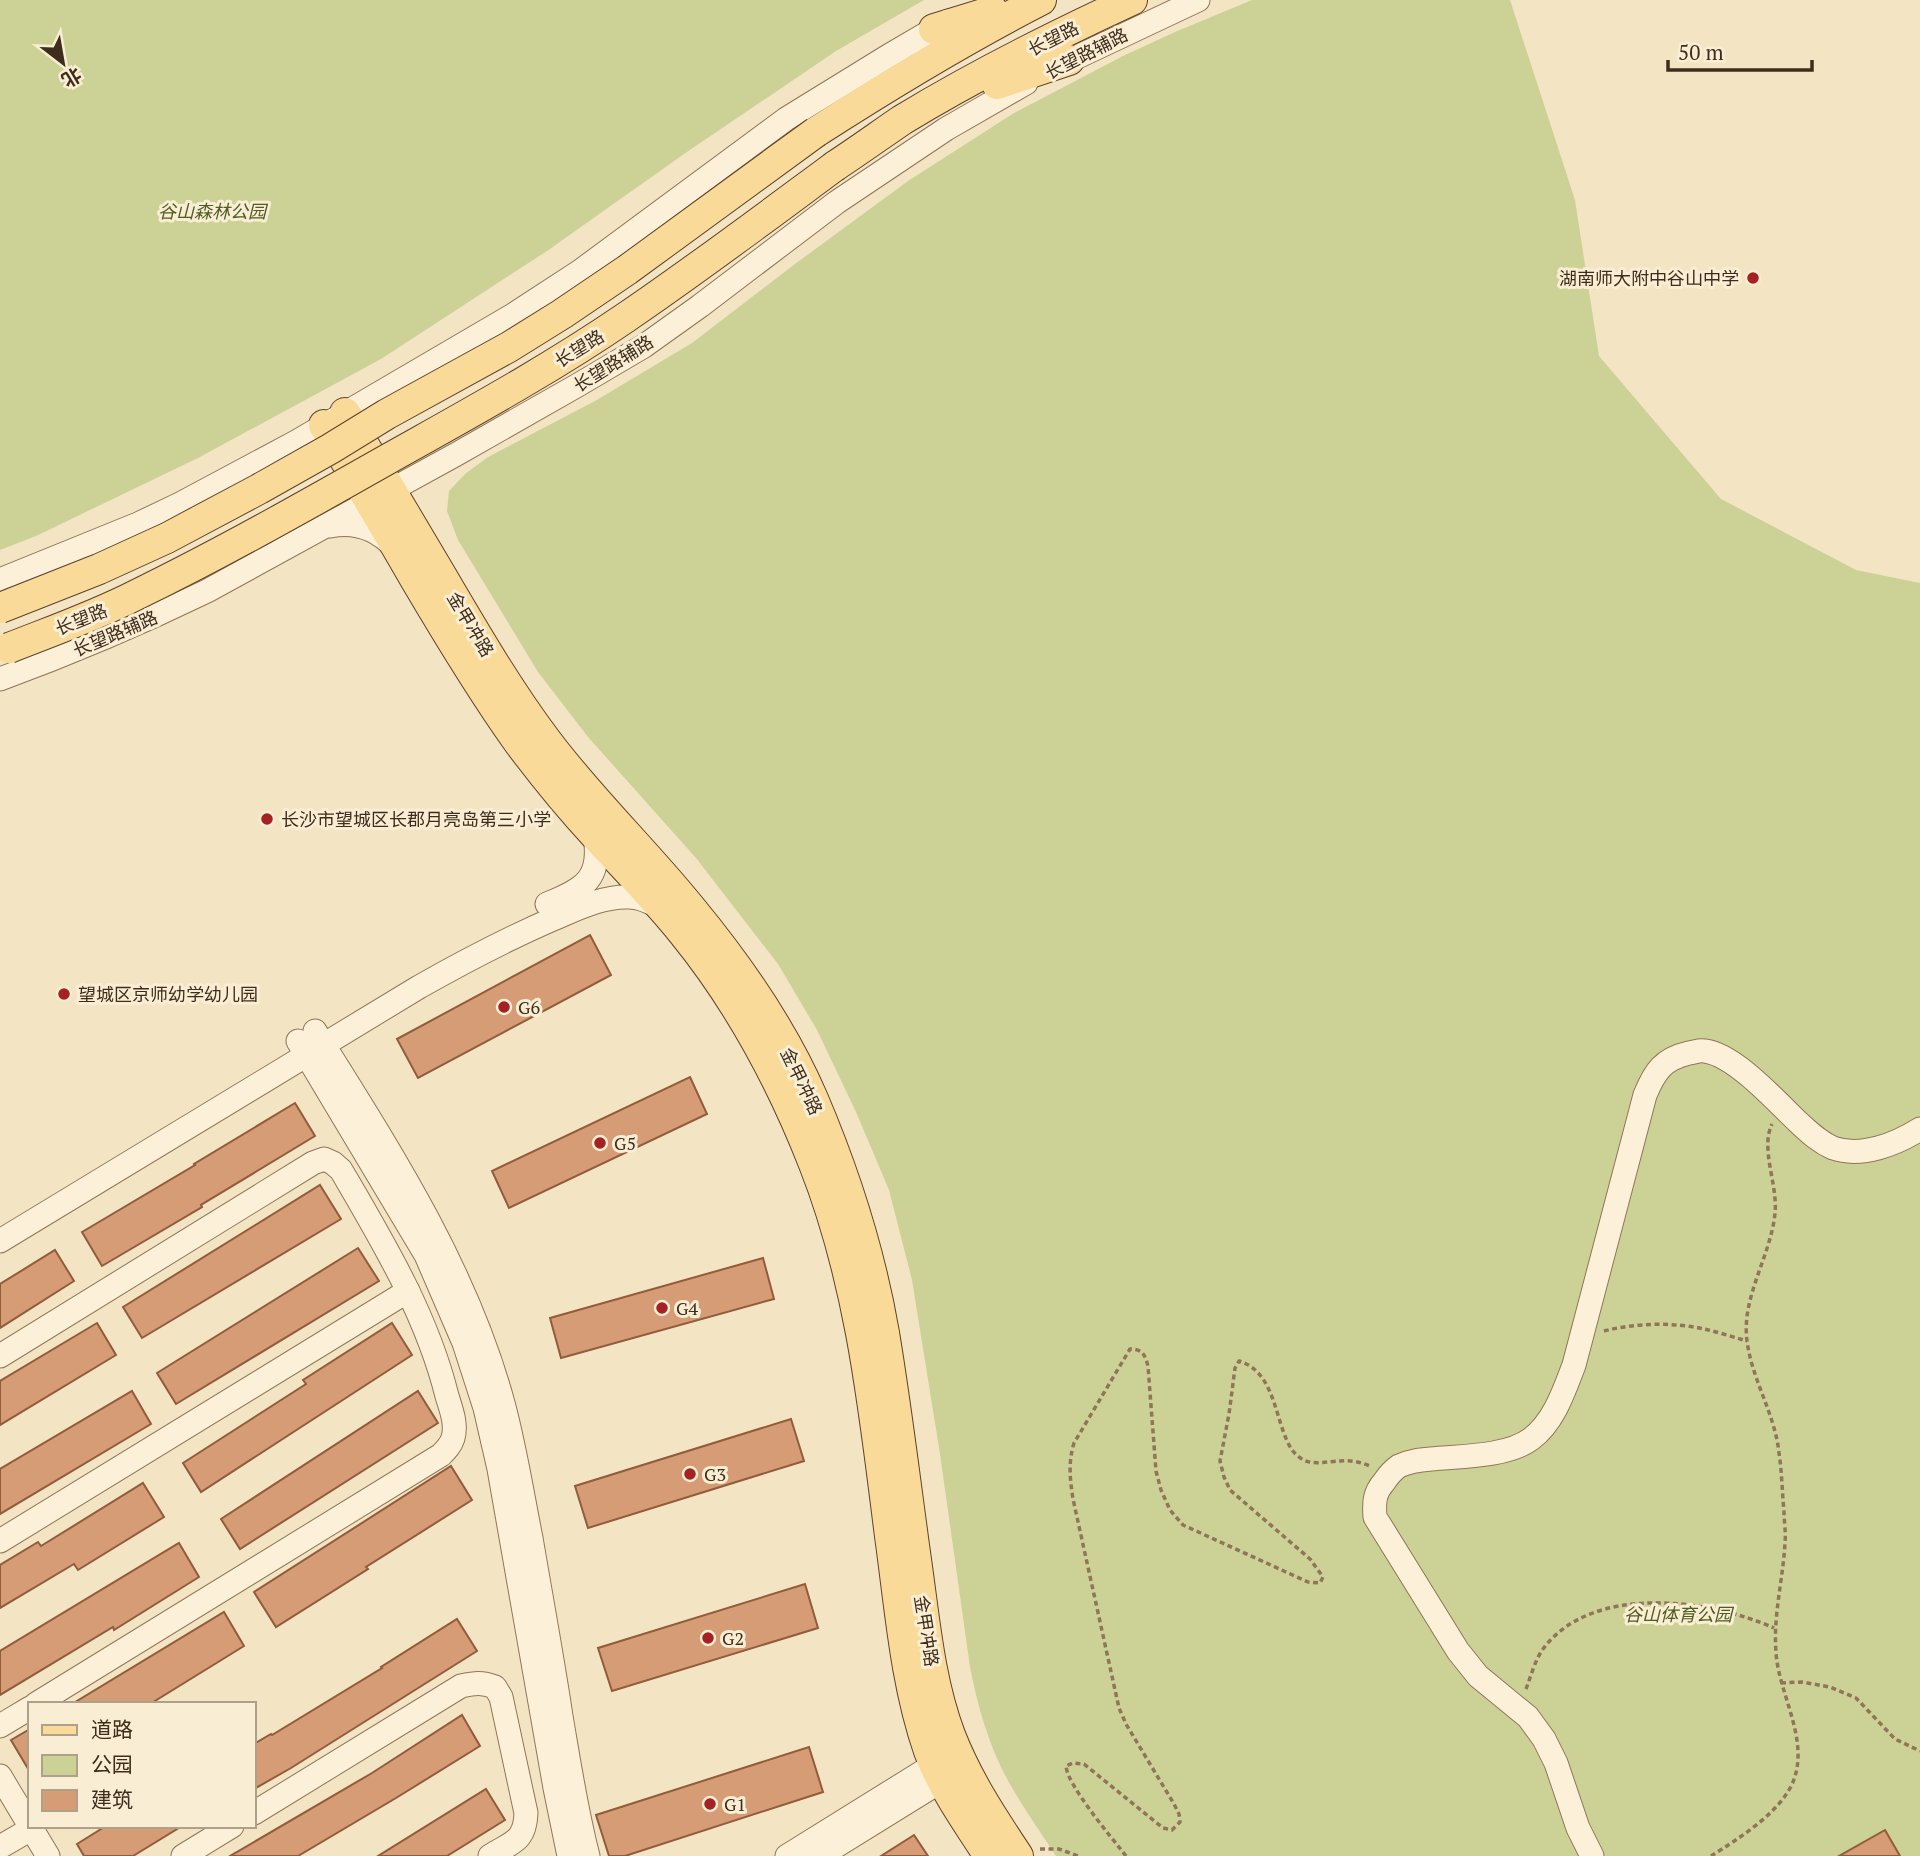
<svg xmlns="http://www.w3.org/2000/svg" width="1920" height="1856" font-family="'PT Serif','Noto Sans SC',serif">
<rect width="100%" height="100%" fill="#f3e4c4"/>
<g fill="#ccd296">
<path d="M0,0H924L836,51L684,154L547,251L381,359L198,458L36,536L0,550Z"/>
<path d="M1252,0H1510L1575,200L1599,356L1721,499L1856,570L1920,583V1856H1056C1041,1833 1025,1810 1011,1786C990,1750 978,1708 970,1667L940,1454L912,1280L889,1190L856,1112L817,1030L778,964L696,858L588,737L538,672L458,540L447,511L449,491L465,474L488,457L595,401L692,343L795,264L908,181L1014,113L1123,56L1175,32Z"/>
</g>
<g fill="#d59c75" stroke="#925c3b" stroke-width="2">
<path d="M590,935L611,975L418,1078L397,1039Z"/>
<path d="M690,1077L707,1114L509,1208L492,1171Z"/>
<path d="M295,1103L315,1136L201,1205L202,1207L102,1266L82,1232L195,1165L194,1164Z"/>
<path d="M320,1185L341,1219L142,1338L123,1307Z"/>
<path d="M358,1248L379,1281L176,1404L157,1373Z"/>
<path d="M55,1250L74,1281L0,1328V1284Z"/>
<path d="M763,1258L774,1299L561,1358L550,1318Z"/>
<path d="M97,1323L116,1355L0,1425V1381Z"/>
<path d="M392,1323L412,1355L201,1492L183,1463L306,1384L303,1380Z"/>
<path d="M132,1391L151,1424L0,1514V1469Z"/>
<path d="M418,1391L438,1423L240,1549L221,1519Z"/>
<path d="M791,1419L804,1461L588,1528L575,1486Z"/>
<path d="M451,1466L472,1500L366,1567L368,1569L276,1627L254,1592Z"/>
<path d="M143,1483L164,1517L78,1570L74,1564L0,1608V1565L38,1542L41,1546Z"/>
<path d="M179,1543L199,1577L114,1630L113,1627L0,1695V1651Z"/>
<path d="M805,1584L818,1628L612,1691L598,1648Z"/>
<path d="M224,1612L244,1646L150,1704H72Z"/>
<path d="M457,1619L477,1651L291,1768L254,1789V1744L271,1734L272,1735L382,1668L381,1667Z"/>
<path d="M462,1715L480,1746L396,1798L298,1856H230L372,1773Z"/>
<path d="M30,1729V1772L11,1740Z"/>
<path d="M809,1747L823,1792L625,1856H609L596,1815Z"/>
<path d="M486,1789L505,1820L447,1856H378Z"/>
<path d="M106,1826H182L133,1856H84L77,1844Z"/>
<path d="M1885,1830L1900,1856H1839Z"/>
<path d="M914,1835L928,1856H881Z"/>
</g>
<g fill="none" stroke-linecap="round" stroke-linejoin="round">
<defs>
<g id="minor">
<path d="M1056,67L1198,0"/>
<path d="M330,526C355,521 377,529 394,547"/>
<path d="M0,580L138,524L180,504L296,442L513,315L579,272L786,119L890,55L948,21"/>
<path d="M0,679C71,653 139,624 207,591L455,455L578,385L644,346L700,306L837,202L946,129L1026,83"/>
<path d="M547,904C584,889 602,879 595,836"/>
<path d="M315,1031C389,1149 466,1267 503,1403C515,1447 522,1493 531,1538C541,1597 552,1656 561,1716C569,1763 576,1810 588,1856"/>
<path d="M298,1041L426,1255L464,1343L485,1408L499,1469L555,1788L569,1856"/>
<path d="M0,1241L419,987C463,962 507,939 553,919C577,909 602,896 629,897C640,897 650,902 659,907"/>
<path d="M0,1356L313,1163L324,1159L333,1163L341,1170C383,1242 427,1315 447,1396C451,1409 457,1424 453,1438C451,1445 446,1450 441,1455L36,1704"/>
<path d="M0,1541L408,1291"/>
<path d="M0,1726L30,1708"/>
<path d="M0,1776L48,1856"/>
<path d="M254,1813L461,1686C475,1683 482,1682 495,1687L501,1697L526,1813C525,1842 512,1842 490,1856"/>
<path d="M0,1847L31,1829"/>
<path d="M183,1856L232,1826"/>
<path d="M787,1856L948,1756"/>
<path d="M820,1856L954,1773"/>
<path d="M1592,1856L1578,1828L1556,1763L1544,1739L1528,1717L1478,1676L1458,1651L1375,1517C1374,1503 1374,1493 1384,1482C1388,1476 1393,1470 1399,1466C1409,1461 1420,1460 1431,1459C1460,1456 1507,1457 1531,1439C1554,1422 1564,1391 1574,1365L1645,1095C1655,1071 1663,1059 1689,1053C1695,1052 1700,1050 1705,1051C1735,1055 1776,1101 1798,1122C1809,1132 1819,1142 1833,1148C1862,1158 1896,1144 1920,1129"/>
</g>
<g id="major">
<path d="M934,29L993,11"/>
<path d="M997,84L1069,60"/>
<path d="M816,132C889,85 963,40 1041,0"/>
<path d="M835,166C858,151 880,135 902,120C976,75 1054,36 1132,0"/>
<path d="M345,413C377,467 409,521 441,575C474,631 507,688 546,740C590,799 644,850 690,907C738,965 783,1029 813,1099C845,1174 870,1252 884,1333C897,1411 906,1489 917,1567C925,1624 930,1682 950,1735C967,1779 992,1817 1018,1856"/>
<path d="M324,425C355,476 385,527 415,579C448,635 481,690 519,743C543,775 569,807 596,836C625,868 656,899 683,933C740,1003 781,1080 814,1164C861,1283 874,1410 890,1536C900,1607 905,1682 929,1751C943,1789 967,1822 989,1856"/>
</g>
</defs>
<use href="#minor" stroke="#907558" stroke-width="25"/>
<use href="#major" stroke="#5d422c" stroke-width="32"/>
<g stroke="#907558" stroke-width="3.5" stroke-dasharray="5 3.5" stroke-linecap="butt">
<path d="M1604,1331C1635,1323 1674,1322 1704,1329C1718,1332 1733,1337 1747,1341"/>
<path d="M1781,1683L1802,1682L1830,1687L1856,1698L1895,1739L1920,1751"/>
<path d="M1526,1689C1531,1676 1535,1660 1543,1649C1592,1583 1709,1599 1774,1628"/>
<path d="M1040,1849H1059L1078,1856"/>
<path d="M1126,1856C1112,1838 1067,1785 1066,1766L1073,1763L1084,1764L1163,1828L1172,1830L1180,1822L1179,1814L1174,1804L1126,1724L1119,1708L1073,1499C1070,1479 1068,1463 1074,1443L1130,1349C1143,1349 1145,1355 1148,1366L1156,1471L1161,1490L1170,1510L1183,1525L1308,1582L1320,1583L1323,1577L1310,1559L1230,1490L1224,1477L1220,1461L1229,1414L1235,1368L1239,1361C1283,1374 1273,1443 1302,1459C1313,1466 1328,1461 1340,1461C1351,1460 1361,1462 1372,1467"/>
<path d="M1711,1856C1738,1839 1780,1813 1793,1782C1810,1740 1779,1695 1776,1653C1773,1615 1783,1580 1785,1543C1786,1532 1784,1521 1784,1511C1782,1492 1782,1472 1779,1453C1775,1414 1752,1380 1747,1341C1741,1297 1771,1256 1775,1213C1778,1185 1760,1149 1772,1124"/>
</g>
<use href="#minor" stroke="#fcf1d8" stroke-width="23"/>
<use href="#major" stroke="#f9da98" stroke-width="30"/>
<defs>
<g id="major-bridge">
<path d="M0,608L99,569L167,538L259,489L330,449L387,414L509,347L562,314L627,270L816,132"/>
<path d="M9,648C52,631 95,616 136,595C222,553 305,506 388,459C468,414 549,370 625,318C697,269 766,217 835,166"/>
</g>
</defs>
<use href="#major-bridge" stroke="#5d422c" stroke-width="32" stroke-linecap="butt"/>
<use href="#major-bridge" stroke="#f9da98" stroke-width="30"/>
</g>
<g fill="#a52123" stroke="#f9eed4" stroke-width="2.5">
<circle cx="1753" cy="278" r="7"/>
<circle cx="267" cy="819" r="7"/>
<circle cx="64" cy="994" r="7"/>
<circle cx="504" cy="1007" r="7"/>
<circle cx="600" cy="1143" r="7"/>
<circle cx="662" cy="1308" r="7"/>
<circle cx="690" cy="1474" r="7"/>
<circle cx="708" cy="1638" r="7"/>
<circle cx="710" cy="1804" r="7"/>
</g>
<g text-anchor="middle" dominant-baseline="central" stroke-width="6" stroke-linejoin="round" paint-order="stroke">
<g font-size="18" fill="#3e2d1d" stroke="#f9eed4">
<text transform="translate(1053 38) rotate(-27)">长望路</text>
<text transform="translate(1086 53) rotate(-27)">长望路辅路</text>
<text transform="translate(579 348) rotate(-32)">长望路</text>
<text transform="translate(613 363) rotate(-32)">长望路辅路</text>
<text transform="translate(81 619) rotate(-22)">长望路</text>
<text transform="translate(471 624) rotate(59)">金甲冲路</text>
<text transform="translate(115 633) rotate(-23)">长望路辅路</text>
<text transform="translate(802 1081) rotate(64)">金甲冲路</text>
<text transform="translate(927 1631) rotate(81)">金甲冲路</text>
</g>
<g font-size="18" font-style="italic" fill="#4f5d22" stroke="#f9eed4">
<text x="212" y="211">谷山森林公园</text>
<text x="1678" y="1614">谷山体育公园</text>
</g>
<g font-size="18" fill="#3e2d1d" stroke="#f9eed4" text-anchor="start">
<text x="1739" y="278" text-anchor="end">湖南师大附中谷山中学</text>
<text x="281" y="819">长沙市望城区长郡月亮岛第三小学</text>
<text x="78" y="994">望城区京师幼学幼儿园</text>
<text x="518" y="1007">G6</text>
<text x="614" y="1143">G5</text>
<text x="676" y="1308">G4</text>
<text x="704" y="1474">G3</text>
<text x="722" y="1638">G2</text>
<text x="724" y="1804">G1</text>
</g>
</g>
<rect x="28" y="1702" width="228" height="126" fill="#f9eed4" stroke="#aea18b" stroke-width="2"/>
<rect x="42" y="1725" width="35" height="10" fill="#f9da98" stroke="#aea18b" stroke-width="2"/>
<text x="91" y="1737" font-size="21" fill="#3e2d1d">道路</text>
<rect x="42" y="1755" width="35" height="21" fill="#ccd296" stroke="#aea18b" stroke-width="2"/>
<text x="91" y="1772" font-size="21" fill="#3e2d1d">公园</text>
<rect x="42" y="1790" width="35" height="21" fill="#d59c75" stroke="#aea18b" stroke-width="2"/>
<text x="91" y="1807" font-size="21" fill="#3e2d1d">建筑</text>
<g transform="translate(63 63) rotate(149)" stroke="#f9eed4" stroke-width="5" paint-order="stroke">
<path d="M0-5L12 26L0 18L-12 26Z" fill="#3e2d1d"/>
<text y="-10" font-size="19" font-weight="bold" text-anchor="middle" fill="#3e2d1d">北</text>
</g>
<path d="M1668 60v10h144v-10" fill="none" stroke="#3e2d1d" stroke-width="3.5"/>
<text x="1678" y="60" font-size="21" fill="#3e2d1d" stroke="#f9eed4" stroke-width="5" paint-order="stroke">50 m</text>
</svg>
